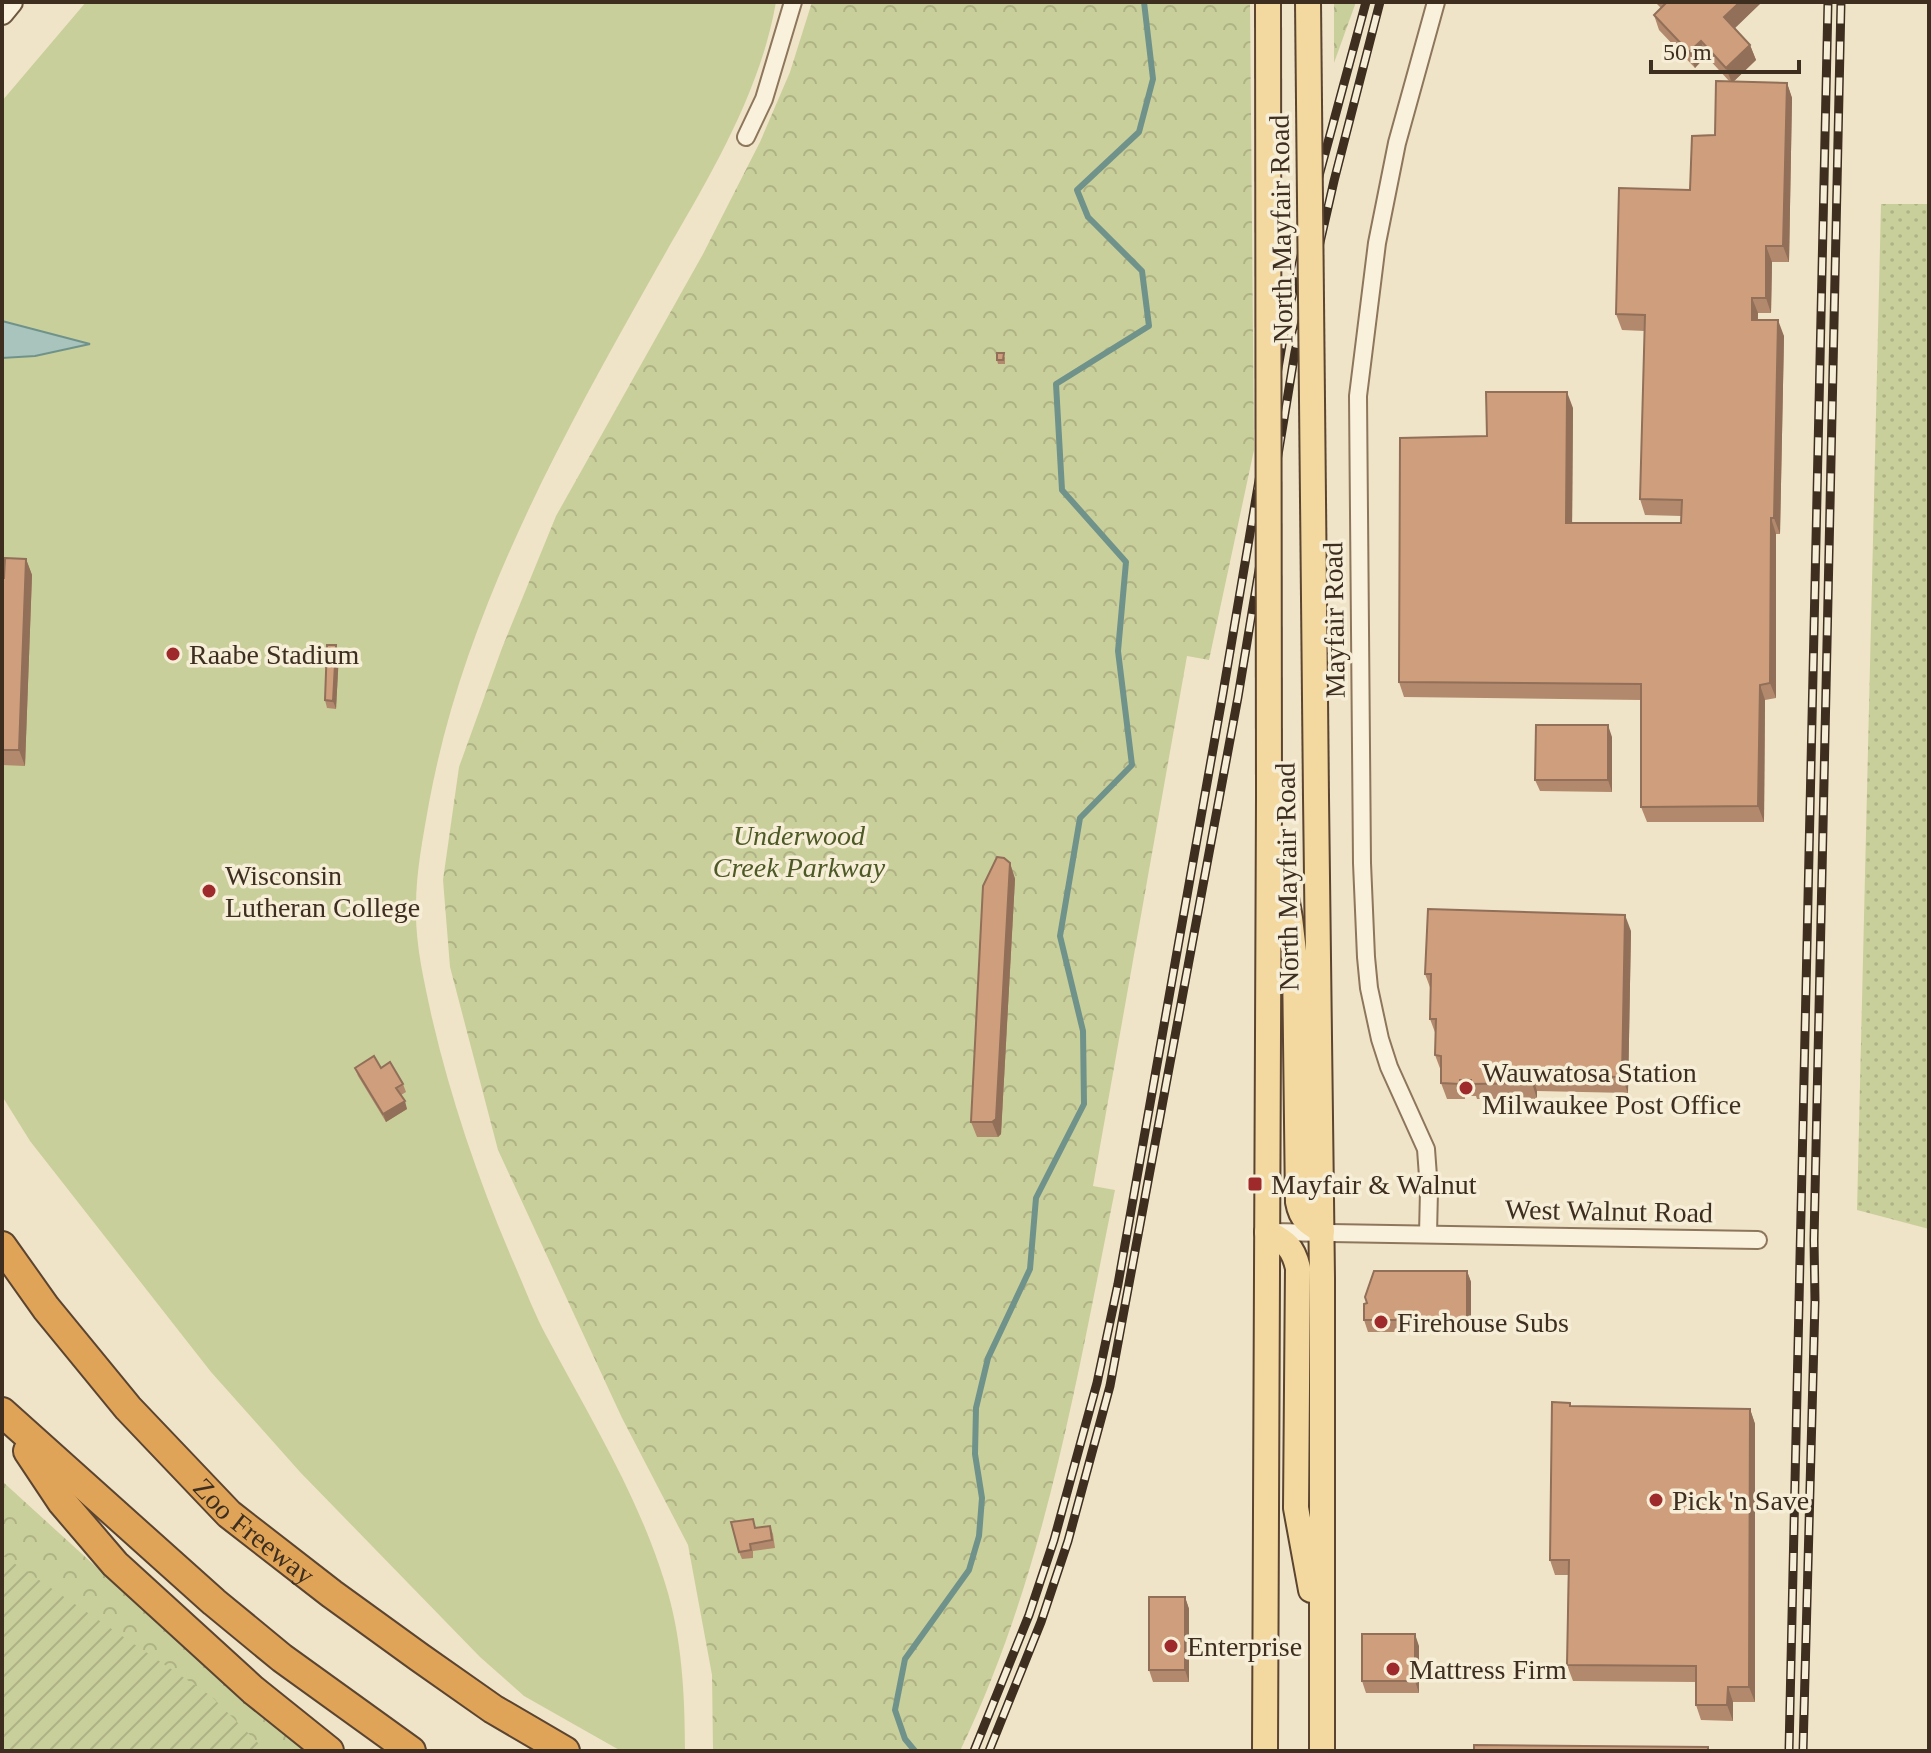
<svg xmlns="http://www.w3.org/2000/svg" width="1931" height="1753" font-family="'Times New Roman',serif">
<defs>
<pattern id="grass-dots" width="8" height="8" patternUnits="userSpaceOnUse" patternTransform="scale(2)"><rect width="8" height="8" fill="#c9cf9b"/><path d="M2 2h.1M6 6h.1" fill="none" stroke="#aeb285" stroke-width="1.8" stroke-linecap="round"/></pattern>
<pattern id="forest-crowns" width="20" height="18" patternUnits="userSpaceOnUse" patternTransform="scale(2)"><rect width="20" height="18" fill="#c9cf9b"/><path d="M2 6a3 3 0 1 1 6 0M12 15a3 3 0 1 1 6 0" fill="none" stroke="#aeb285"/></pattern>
<pattern id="garden-furrows" width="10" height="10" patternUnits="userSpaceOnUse" patternTransform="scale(2)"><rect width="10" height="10" fill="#c9cf9b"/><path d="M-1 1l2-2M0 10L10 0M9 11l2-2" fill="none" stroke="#aeb285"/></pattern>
</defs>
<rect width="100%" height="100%" fill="#f0e4c8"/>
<path fill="url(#grass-dots)" d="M1881,204H1929V1229L1857,1210Z"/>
<g fill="url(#forest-crowns)">
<path d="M812,2H1250L1254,450L1209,660L1187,656L1093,1186L1115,1190C1076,1382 1045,1574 960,1751H713L712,1675L688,1545L622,1418L498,1150L450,967L443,880L459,767L502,648L556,516L703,254L760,142L790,72Z"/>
<path d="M1334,2H1356L1334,63Z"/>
<path d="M2,1481L217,1677L335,1751H2Z"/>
</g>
<path fill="url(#garden-furrows)" d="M2,1555L211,1696L266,1751H2Z"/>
<path fill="#c9cf9b" d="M86,2H776C758,105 698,194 648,284C556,447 463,618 429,803C423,837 416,872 416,906C415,944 424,981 432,1018C452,1104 481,1187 516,1268C526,1291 535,1315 547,1337C590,1418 638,1495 665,1583C682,1636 685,1695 685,1751H621L524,1696L480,1657L300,1472L211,1372L30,1141L2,1096V101Z"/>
<path fill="#a9c4bc" stroke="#6f938a" stroke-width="2" d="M2,321L90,344L35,356L2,358Z"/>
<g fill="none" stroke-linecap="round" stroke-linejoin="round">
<path stroke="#6f938a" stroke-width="6" d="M915,1751L905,1739L895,1710L905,1659L969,1570L979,1536L982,1498L975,1454L976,1408L988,1358L1030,1269L1036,1198L1084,1104L1083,1031L1060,936L1080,818L1132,765L1118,651L1126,562L1062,490L1056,384L1149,326L1142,271L1088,217L1077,190L1139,132L1153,79L1144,2"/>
<defs>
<g id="street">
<path d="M746,137L764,99L793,2"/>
<path d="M1269,1232L1758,1240"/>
<path d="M1428,1234L1429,1190L1426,1149L1389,1067L1380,1039L1369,988L1366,957L1362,863L1358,396L1377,243L1397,143L1436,2"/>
</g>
<path id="secondary" d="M2,13L11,2"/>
<g id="primary">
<path d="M1316,797L1322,1278V1751"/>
<path d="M1279,862L1290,918L1295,960L1298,1202C1301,1219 1308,1223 1322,1231"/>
<path d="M1267,1232C1286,1242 1293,1247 1298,1268L1296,1508L1311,1590"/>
<path d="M1265,1751L1269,796"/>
</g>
<g id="highway">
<path id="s1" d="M2,1246L46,1308L128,1408L229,1514L332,1594L419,1657L493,1709L565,1751"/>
<path d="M2,1412L214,1602L282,1658L411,1751"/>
<path d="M28,1451L62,1502L115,1564L253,1690L329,1751"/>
</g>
</defs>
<use href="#street" stroke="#8d765c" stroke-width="20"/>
<use href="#secondary" stroke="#6f573f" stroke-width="26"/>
<use href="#primary" stroke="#5b4430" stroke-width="28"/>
<use href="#highway" stroke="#5b4430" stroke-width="32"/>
<use href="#street" stroke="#faf1dc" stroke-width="16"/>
<use href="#secondary" stroke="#faf1dc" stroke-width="22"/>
<use href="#primary" stroke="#f3d9a0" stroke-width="24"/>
<use href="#highway" stroke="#e0a458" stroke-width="28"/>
<defs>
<g id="rail">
<path d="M974,1751L1029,1615L1054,1540L1097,1383L1118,1284L1223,693L1285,327L1320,172L1366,2"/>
<path d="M989,1751L1041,1622L1068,1541L1110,1386L1238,697L1295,352L1334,181L1380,2"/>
<path d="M1789,1751L1828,2"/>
<path d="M1803,1751L1815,1301L1814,1240L1841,2"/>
</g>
</defs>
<use href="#rail" stroke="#3d2e20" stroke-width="9"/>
<use href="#rail" stroke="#f7eed8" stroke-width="6" stroke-dasharray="18" stroke-linecap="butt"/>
<defs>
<g id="primary-bridge">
<path d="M1268,2L1269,796"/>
<path d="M1308,2L1316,797"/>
</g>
</defs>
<use href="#primary-bridge" stroke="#5b4430" stroke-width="28" stroke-linecap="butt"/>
<use href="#primary-bridge" stroke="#f3d9a0" stroke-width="24"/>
</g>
<g fill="#b2896c">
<path d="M1655,2H1762L1734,28L1750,45L1756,60L1733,82L1787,83L1792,98L1789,262H1772L1771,313H1758V320L1784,336L1780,534H1776V698L1765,700L1764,822H1647L1641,807V700L1404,697L1399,682L1487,436L1573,408L1572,523H1681V516L1645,515L1640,499L1645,331L1622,330L1616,314L1690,190L1715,135L1730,82L1706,56L1695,68L1659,30L1654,15L1661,8Z"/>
<path d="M1005,357V364H998L997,360Z"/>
<path d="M26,559L32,575L25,766L2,765V578H4Z"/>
<path d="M339,653L336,709L327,708L325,700Z"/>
<path d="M1612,737V792L1540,791L1535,780Z"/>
<path d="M1010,863L1015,879L1001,1134L998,1137H977L971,1122Z"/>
<path d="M1631,931L1628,1093L1537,1091V1099H1477L1476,1096H1465V1099H1447L1441,1083V1071L1435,1055L1436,1035L1430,1019L1431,990L1425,974Z"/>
<path d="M355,1068H381L403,1084L406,1092L401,1095L407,1109L386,1122L358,1076Z"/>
<path d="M1467,1271L1471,1282V1332H1368L1364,1320Z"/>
<path d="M1571,1406L1750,1409L1755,1424V1702H1733V1721L1701,1720L1696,1705V1682L1573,1681L1567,1665L1568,1575H1555L1550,1560Z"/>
<path d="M770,1526L773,1534L775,1548L753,1551V1558L742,1559L739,1552L756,1528Z"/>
<path d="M1185,1597L1189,1609V1682H1153L1149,1670Z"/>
<path d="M1419,1646V1693H1366L1362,1681Z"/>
</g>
<g fill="#916f58">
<path d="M1740,2H1762L1730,33L1724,17Z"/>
<path d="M1701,41L1706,56L1695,68L1689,52Z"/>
<path d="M1750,45L1756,60L1732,83L1726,68Z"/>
<path d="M1787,83L1792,98L1789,262L1783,246Z"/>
<path d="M1766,246L1772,262L1771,313L1766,298Z"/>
<path d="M1752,298L1758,313L1757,336L1752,320Z"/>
<path d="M1778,320L1784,336L1780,534L1774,518Z"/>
<path d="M1567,392L1573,408L1572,538L1566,523Z"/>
<path d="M1771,518L1776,534V698L1770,683Z"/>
<path d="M26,559L32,575L25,766L19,750Z"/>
<path d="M336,645L339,653L336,709L333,701Z"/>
<path d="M1760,685L1765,700L1764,822L1758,806Z"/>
<path d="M1608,725L1612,737V792L1608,780Z"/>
<path d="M1010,863L1015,879L1001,1134L998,1137L992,1122Z"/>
<path d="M1625,915L1631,931L1628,1093L1622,1077Z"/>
<path d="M1532,1075L1537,1091V1099L1532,1083Z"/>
<path d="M405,1101L407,1109L386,1122L383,1114Z"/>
<path d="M1467,1271L1471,1282V1332L1467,1320Z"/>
<path d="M1750,1409L1755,1424V1702L1749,1687Z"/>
<path d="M1185,1597L1189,1609V1682L1185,1670Z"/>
<path d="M1415,1634L1419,1646V1693L1415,1681Z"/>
<path d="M1728,1687L1733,1702V1721L1727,1705Z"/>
</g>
<g fill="#cf9f7d" stroke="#916f58" stroke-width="2">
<path d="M1664,2H1740L1724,17L1750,45L1726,68L1701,41L1689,52L1654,15L1666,3Z"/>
<path d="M1716,81L1787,83L1783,246H1766V298H1752V320H1778L1774,518H1771L1770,683L1760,685L1758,806L1641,807V684L1399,682L1400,438L1487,436L1486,392H1567L1566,523H1681L1682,500L1640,499L1645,315L1616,314L1619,188L1690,190L1692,136L1715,135Z"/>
<path d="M997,353H1004L1003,360H997Z"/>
<path d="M5,558L26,559L19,750H2V578H4Z"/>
<path d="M327,645H336L333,701L325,700Z"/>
<path d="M1536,725H1608V780H1535Z"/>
<path d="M997,857L1004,858L1010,863L996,1119L992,1122H971L983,886Z"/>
<path d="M1428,909L1625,915L1622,1077L1532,1075V1083L1471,1084V1080H1460V1084L1441,1083V1056L1435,1055L1436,1019H1430L1431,974H1425Z"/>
<path d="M374,1056L381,1068L390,1062L403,1084L396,1088L405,1101L383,1114L355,1068Z"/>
<path d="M1374,1271H1467V1320H1364V1304L1367,1303L1365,1297Z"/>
<path d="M1552,1402L1570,1403V1406L1750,1409L1749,1687H1728L1727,1705H1696V1666L1567,1665L1569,1560H1550Z"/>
<path d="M753,1519L755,1528L770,1526L772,1540L750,1544L751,1550L739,1552L731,1522Z"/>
<rect x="1149" y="1597" width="36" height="73"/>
<rect x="1362" y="1634" width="53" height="47"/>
<path d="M1474,1745L1708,1747V1751H1474Z"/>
</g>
<g fill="#9e2a2b" stroke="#f7eed8" stroke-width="3">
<circle cx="173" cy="654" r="8"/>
<circle cx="209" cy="891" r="8"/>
<circle cx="1466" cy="1088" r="8"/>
<rect x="1247" y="1176" width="16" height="16" rx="4"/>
<circle cx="1381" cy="1322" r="8"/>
<circle cx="1656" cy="1500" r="8"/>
<circle cx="1171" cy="1646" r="8"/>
<circle cx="1393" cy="1669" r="8"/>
</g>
<g text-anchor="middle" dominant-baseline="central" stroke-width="7" stroke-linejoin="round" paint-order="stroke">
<g font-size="28" fill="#3d2e20" stroke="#f7eed8">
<text transform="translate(1281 229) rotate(-91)">North Mayfair Road</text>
<text transform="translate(1334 620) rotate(-91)">Mayfair Road</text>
<text transform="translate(1287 877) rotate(-91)">North Mayfair Road</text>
<text transform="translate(1609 1211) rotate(1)">West Walnut Road</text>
<text stroke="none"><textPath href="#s1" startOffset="382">Zoo Freeway</textPath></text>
</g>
<g font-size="28" fill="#3d2e20" stroke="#f7eed8" text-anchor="start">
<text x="189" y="654">Raabe Stadium</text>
<text x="225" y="875">Wisconsin<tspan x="225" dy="32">Lutheran College</tspan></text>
<text x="1482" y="1072">Wauwatosa Station<tspan x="1482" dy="32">Milwaukee Post Office</tspan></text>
<text x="1271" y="1184">Mayfair &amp; Walnut</text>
<text x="1397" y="1322">Firehouse Subs</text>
<text x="1672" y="1500">Pick 'n Save</text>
<text x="1187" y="1646">Enterprise</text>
<text x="1409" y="1669">Mattress Firm</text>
</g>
<g font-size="28" font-style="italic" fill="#4d5a26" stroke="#f7eed8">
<text x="799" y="835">Underwood<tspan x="799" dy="32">Creek Parkway</tspan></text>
</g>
</g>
<rect width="1931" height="1753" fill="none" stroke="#3d2e20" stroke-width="8"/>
<path d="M1651 60v12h148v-12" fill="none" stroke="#3d2e20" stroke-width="4"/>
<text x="1663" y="60" font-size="24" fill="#3d2e20" stroke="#f7eed8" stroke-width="6" paint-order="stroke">50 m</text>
</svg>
